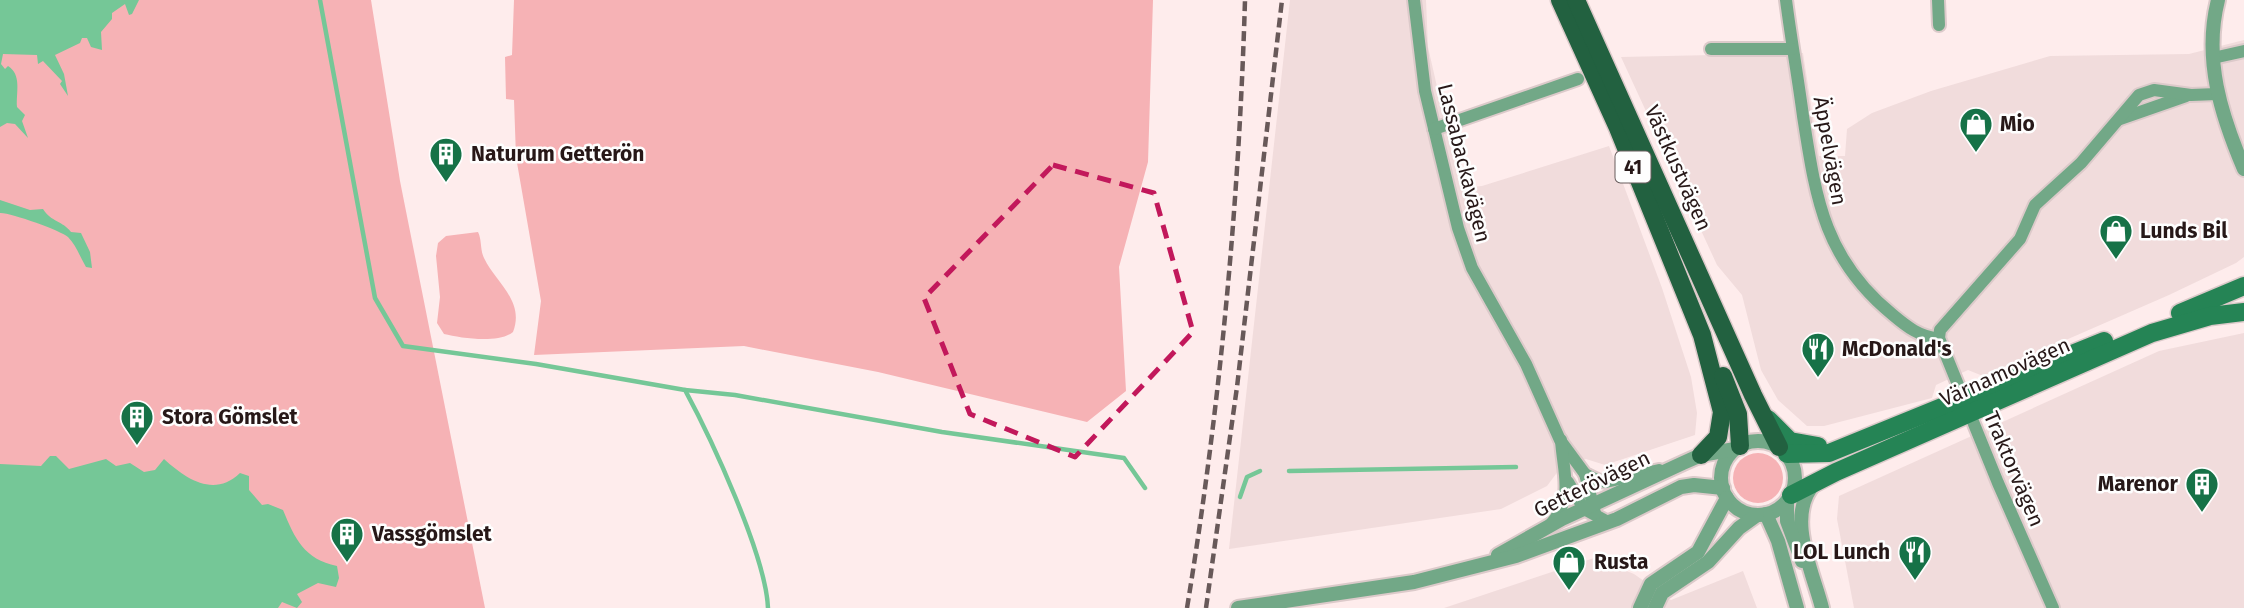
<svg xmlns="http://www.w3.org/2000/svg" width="2244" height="608" font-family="'Fira Sans',sans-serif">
<rect width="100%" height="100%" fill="#feecec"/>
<g fill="#f1dcdc">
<path d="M1290,0H1426L1428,47L1460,188L1482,186L1609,146L1662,288L1691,377L1697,413L1695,435L1605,465L1586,459L1562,466L1547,486L1501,509L1229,549Z"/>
<path d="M2244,40V257L2236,263L2169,295L1983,376L1968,370L1936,385L1932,398L1824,426H1807L1778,400L1761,370L1742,295L1717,265L1621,57L1803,53L1819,156H1845L1847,129L1872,113L1931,91L2050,56L2189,54Z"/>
<path d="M2244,333V608H1854L1837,519L1839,496L2159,351Z"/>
<path d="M1594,558L1634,574L1671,600L1743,571L1757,608H1444Z"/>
</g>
<g fill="#f6b2b5">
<path d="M0,0H371L400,181L485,608H0Z"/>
<path d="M514,0H1153L1148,162L1119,267L1126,391L1087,422L878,372L744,346L534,355L541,301L516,157L514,100L506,99L505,57L512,55Z"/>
<path d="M478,232C482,240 480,250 484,258C496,283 525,301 513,332C498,344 461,338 444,334L437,323L440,297L436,256L438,243L446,236Z"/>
<circle cx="1758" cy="478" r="25"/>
</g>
<g fill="#75c797">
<path d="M0,0H139L132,14L129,15L125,4L112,13V19L101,32L102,50L91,47L87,38H82L80,43L55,55L64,74L68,96L60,84L62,81L43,61L38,64L37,55L3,54L1,64L5,69L8,66C22,75 16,92 17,107L25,115L22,121L28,138L15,124L7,123L0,127Z"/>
<path d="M0,200L30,210L43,209C51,222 63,221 71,232L81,233L90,252L92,268L86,267C80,257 76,245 68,237C62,231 9,212 0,213Z"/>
<path d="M50,456H56L69,469L106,459L116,466L130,463L144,472L155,470L164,459C186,479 214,498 240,473L249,476V490L262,505L268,504L283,510C295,539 304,559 337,566L339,578L336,587L318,583L297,594L302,602L297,608L282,602L278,608H0V464L41,466Z"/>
</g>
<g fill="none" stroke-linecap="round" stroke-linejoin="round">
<g stroke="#75c797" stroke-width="4.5">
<path d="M320,0L375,298L403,346L536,364L685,390C711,438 766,556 768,608"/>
<path d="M685,390L735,395L942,432L1124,458L1145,488"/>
<path d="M1289,471L1516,467"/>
<path d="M1240,497L1247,477L1260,471"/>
</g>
<defs>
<g id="minor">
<path d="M1414,0L1425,91L1458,228L1472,268L1526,364L1560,440L1585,474L1597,480L1606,482L1659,470"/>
<path d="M1786,0C1791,39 1798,78 1803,116C1816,199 1824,259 1893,315C1906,326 1921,338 1939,338"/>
<path d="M1938,0L1939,25"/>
<path d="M1711,49H1792"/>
<path d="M2213,58L2244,51"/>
<path d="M2120,119L2186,96"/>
<path d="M1434,129L1578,79"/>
<path d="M1585,474L1595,513"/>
<path d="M1568,482L1584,509L1608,522"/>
<path d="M1550,525C1575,497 1563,473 1561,440"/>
<path d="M2053,608L1998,483L1939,338L1940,330L2020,239L2035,205L2081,163L2139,95L2154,90L2191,95L2217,94"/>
</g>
<g id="tertiary">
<path d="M2218,0C2203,59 2221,115 2244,169"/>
<circle cx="1758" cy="478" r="37"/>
<path d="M1814,484C1785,516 1813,572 1822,608"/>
<path d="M1787,501V521L1802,561"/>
<path d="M1766,514L1778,541L1797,608"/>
<path d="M1498,555L1562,519L1683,463L1701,455L1735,449"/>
<path d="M1238,608L1414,582L1516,556L1617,519L1681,487L1694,485L1723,488"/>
<path d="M1640,608L1651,584L1698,552L1727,498"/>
<path d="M1655,608L1662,593L1708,562L1739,528L1757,515"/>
</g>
<g id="secondary">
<path d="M2180,313L2244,286"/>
<path d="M1768,419L1790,441L1818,446"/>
<path d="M1787,454L1829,453L2104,341"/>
<path d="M1791,495L1836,472L2152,333L2210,316L2244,312"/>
</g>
<g id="primary">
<path d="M1560,0L1618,128L1702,335L1722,412L1718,437L1701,455"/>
<path d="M1576,0L1753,395L1779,447"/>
<path d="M1723,376L1738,414L1740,446"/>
</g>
</defs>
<use href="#minor" stroke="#dccaca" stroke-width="16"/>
<use href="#tertiary" stroke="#dccaca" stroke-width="18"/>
<use href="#secondary" stroke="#dccaca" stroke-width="21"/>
<use href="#primary" stroke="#dccaca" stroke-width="21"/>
<use href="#minor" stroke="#72a887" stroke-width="12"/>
<use href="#tertiary" stroke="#72a887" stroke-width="14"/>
<use href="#secondary" stroke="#258455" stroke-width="18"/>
<use href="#primary" stroke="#226140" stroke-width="18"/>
<g stroke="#685959" stroke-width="4.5" stroke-dasharray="10 5" stroke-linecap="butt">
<path d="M1187,608C1220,407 1239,203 1245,0"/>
<path d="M1206,608L1237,387L1282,0"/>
</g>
</g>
<path fill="none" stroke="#c2185b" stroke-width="5" stroke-dasharray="14 9" stroke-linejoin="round" d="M1053,165L1154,193L1193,332L1075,457L970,414L924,298Z"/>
<defs>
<symbol id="shop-pin" viewBox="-11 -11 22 30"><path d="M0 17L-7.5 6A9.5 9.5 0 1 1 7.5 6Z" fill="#167247" stroke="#fefefe"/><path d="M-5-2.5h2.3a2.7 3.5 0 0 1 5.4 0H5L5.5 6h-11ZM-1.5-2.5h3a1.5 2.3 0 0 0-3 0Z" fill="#fff"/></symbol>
<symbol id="building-pin" viewBox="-11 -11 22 30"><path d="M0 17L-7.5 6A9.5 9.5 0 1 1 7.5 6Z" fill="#167247" stroke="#fefefe"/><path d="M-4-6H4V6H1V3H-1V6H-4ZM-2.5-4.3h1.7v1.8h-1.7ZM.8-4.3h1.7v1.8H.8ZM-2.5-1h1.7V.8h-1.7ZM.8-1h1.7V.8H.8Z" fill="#fff"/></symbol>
<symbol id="restaurant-pin" viewBox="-11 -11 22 30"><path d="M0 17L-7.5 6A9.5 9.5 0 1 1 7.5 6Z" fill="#167247" stroke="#fefefe"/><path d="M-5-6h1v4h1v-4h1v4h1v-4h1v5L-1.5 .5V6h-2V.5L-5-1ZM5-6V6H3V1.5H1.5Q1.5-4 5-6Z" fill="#fff"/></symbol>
</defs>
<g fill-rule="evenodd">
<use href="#shop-pin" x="1957" y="105" width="38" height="52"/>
<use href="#building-pin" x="427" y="135" width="38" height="52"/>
<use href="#shop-pin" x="2097" y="212" width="38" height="52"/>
<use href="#restaurant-pin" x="1799" y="330" width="38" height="52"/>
<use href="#building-pin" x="118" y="398" width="38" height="52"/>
<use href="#building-pin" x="2183" y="465" width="38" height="52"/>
<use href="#building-pin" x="328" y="515" width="38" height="52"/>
<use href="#restaurant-pin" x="1896" y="533" width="38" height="52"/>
<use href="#shop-pin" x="1550" y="543" width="38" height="52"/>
</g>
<g text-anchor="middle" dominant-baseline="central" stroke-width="5" stroke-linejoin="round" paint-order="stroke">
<rect fill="#fefefe" stroke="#685d5d" stroke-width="2" x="1615.5" y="151.5" width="35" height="31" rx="5"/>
<g font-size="19" font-weight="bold" fill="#271818">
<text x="1633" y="167">41</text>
</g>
<g font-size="21" font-weight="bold" fill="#271818" stroke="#fefefe" text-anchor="start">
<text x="2000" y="124">Mio</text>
<text x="471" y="154">Naturum Getterön</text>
<text x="2140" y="231">Lunds Bil</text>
<text x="1842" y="349">McDonald's</text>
<text x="162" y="417">Stora Gömslet</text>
<text x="2178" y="484" text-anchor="end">Marenor</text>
<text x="372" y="534">Vassgömslet</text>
<text x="1890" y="552" text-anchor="end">LOL Lunch</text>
<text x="1594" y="562">Rusta</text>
</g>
<g font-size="21" fill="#271818" stroke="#fefefe">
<text transform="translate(1830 151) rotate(80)">Äppelvägen</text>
<text transform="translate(1464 163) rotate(76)">Lassabackavägen</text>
<text transform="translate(1678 168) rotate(66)">Västkustvägen</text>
<text transform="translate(2005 372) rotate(-24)">Värnamovägen</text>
<text transform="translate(2014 469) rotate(67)">Traktorvägen</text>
<text transform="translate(1592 484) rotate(-26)">Getterövägen</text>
</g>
</g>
</svg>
